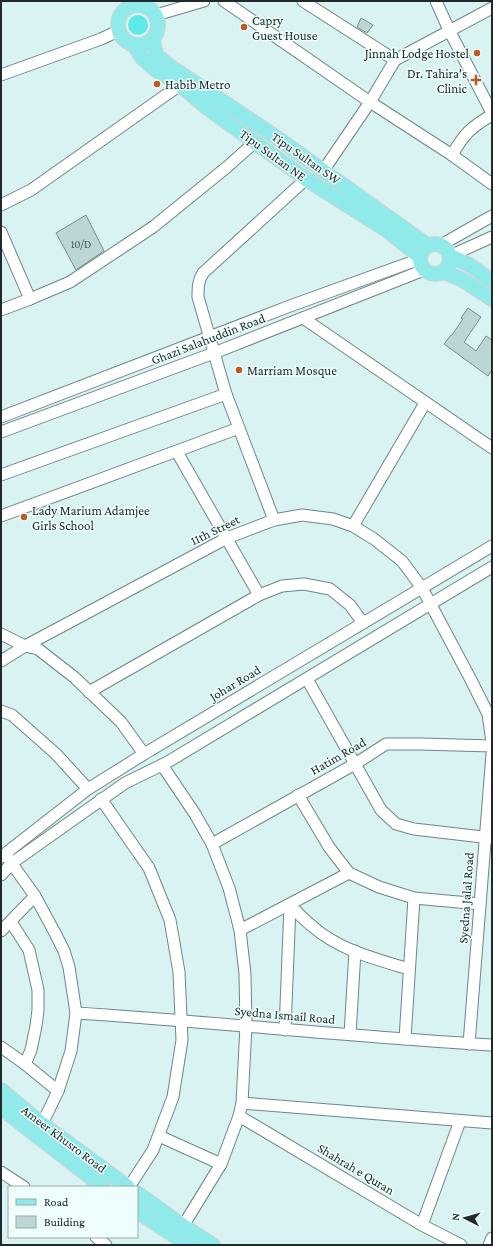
<svg xmlns="http://www.w3.org/2000/svg" width="493" height="1246" font-family="'Crimson Pro',serif">
<rect width="100%" height="100%" fill="#d9f3f2"/>
<circle fill="#5ee8e8" cx="138" cy="25" r="10"/>
<g fill="#bcd6d5" stroke="#778f8f">
<path d="M361,18L373,25L367,33L357,27Z"/>
<path d="M86,215L104,251L76,270L56,233Z"/>
<path d="M468,308L481,317L464,342L476,351L486,336L492,340V370L488,376L444,344L451,335H452L463,319L461,318Z"/>
</g>
<g fill="none" stroke-linecap="round" stroke-linejoin="round">
<defs>
<g id="minor">
<path d="M224,1L370,102L452,155L492,184"/>
<path d="M303,1L395,60"/>
<path d="M436,1L449,30L492,113"/>
<path d="M156,15L204,1"/>
<path d="M1,75L101,39L118,31"/>
<path d="M452,155C464,134 471,127 492,115"/>
<path d="M323,171L370,102L395,60L492,8"/>
<path d="M1,205L31,190L180,85"/>
<path d="M1,232L30,299"/>
<path d="M441,245L492,216"/>
<path d="M450,256L492,237"/>
<path d="M1,310L30,299L70,282L153,227L227,167L255,142"/>
<path d="M303,318L492,448"/>
<path d="M1,417L290,306L420,259"/>
<path d="M1,432L214,353L424,270"/>
<path d="M177,452L259,595"/>
<path d="M1,475L226,394"/>
<path d="M1,516L239,428"/>
<path d="M274,520L226,394L198,297C198,288 198,281 203,273L306,179"/>
<path d="M353,526L425,403"/>
<path d="M1,634L25,646L38,649L74,677L121,722L144,754"/>
<path d="M1,661L25,646L227,538L274,520L302,515L333,519L353,526L374,539L402,561L422,588L471,680L488,714L492,742"/>
<path d="M307,679L381,810L396,824L414,829L491,838"/>
<path d="M89,692L259,595L282,586L304,584L330,589L350,605L363,623"/>
<path d="M1,711L12,715L56,754L88,789"/>
<path d="M162,765L195,814L212,844L229,888L240,930L245,974L246,1026L242,1103L239,1116L221,1164L183,1226L179,1231"/>
<path d="M298,795L329,847L349,873L379,887L414,898L480,904"/>
<path d="M101,799L149,868L170,920L179,972L182,1040L173,1097L153,1150L129,1187"/>
<path d="M212,844L355,764L386,744H421L492,746"/>
<path d="M1,857L88,789L144,754L492,546"/>
<path d="M7,857L35,896L55,933L64,951L69,967L76,1013L71,1051L58,1091L42,1124L38,1129"/>
<path d="M1,875L12,863L125,783L166,763L492,567"/>
<path d="M290,905C297,912 304,920 312,926C339,950 375,959 409,969"/>
<path d="M11,922L29,950L38,990V1010L36,1026L31,1050L25,1064"/>
<path d="M240,930L349,873"/>
<path d="M1,931L35,896"/>
<path d="M76,1013C215,1022 353,1037 492,1045"/>
<path d="M285,1030L290,905"/>
<path d="M350,1034L355,951"/>
<path d="M405,1039L414,898"/>
<path d="M469,1044L492,754"/>
<path d="M1,1047L25,1064L58,1091"/>
<path d="M242,1103L492,1123"/>
<path d="M239,1116L422,1225L461,1245"/>
<path d="M159,1136L221,1164"/>
<path d="M1,1172L24,1187"/>
<path d="M422,1225L460,1121"/>
<path d="M96,1237L106,1245"/>
<path d="M489,1245L492,1238"/>
</g>
<g id="major">
<circle cx="138" cy="25" r="20"/>
<path d="M153,40L156,55L171,67L273,135L427,245"/>
<path d="M134,45L142,58L157,71L180,85L206,107L306,179L388,231L420,257"/>
<circle cx="435" cy="259" r="15"/>
<path d="M450,256L468,264L492,281"/>
<path d="M444,272L461,279L492,299"/>
<path d="M1,1090L42,1124L128,1187"/>
<path d="M1,1108L103,1187"/>
<path d="M137,1193L183,1226L213,1245"/>
<path d="M137,1211L188,1245"/>
</g>
</defs>
<use href="#minor" stroke="#6e8686" stroke-width="13"/>
<use href="#major" stroke="#d2d4d4" stroke-width="16"/>
<use href="#minor" stroke="#fff" stroke-width="11"/>
<use href="#major" stroke="#91eaea" stroke-width="14"/>
</g>
<g fill="#be5a26" stroke="#eefefd" stroke-width="1.5">
<circle cx="244" cy="27" r="4"/>
<circle cx="477" cy="53" r="4"/>
<path d="M474 74h4v4h4v4h-4v4h-4v-4h-4v-4h4z"/>
<circle cx="157" cy="84" r="4"/>
<circle cx="239" cy="370" r="4"/>
<circle cx="24" cy="517" r="4"/>
</g>
<g text-anchor="middle" dominant-baseline="central" stroke-width="3" stroke-linejoin="round" paint-order="stroke">
<g font-size="11" fill="#475555">
<text x="81" y="244">10/D</text>
</g>
<g font-size="13" fill="#202a2a" stroke="#eefefd" text-anchor="start">
<text x="252" y="20">Capry<tspan x="252" dy="15">Guest House</tspan></text>
<text x="469" y="53" text-anchor="end">Jinnah Lodge Hostel</text>
<text x="467" y="73" text-anchor="end">Dr. Tahira's<tspan x="467" dy="15">Clinic</tspan></text>
<text x="165" y="84">Habib Metro</text>
<text x="247" y="370">Marriam Mosque</text>
<text x="32" y="510">Lady Marium Adamjee<tspan x="32" dy="15">Girls School</tspan></text>
</g>
<g font-size="13" fill="#202a2a" stroke="#eefefd">
<text transform="translate(273 155) rotate(36)">Tipu Sultan NE</text>
<text transform="translate(306 158) rotate(35)">Tipu Sultan SW</text>
<text transform="translate(208 339) rotate(-21)">Ghazi Salahuddin Road</text>
<text transform="translate(215 530) rotate(-26)">11th Street</text>
<text transform="translate(235 683) rotate(-31)">Johar Road</text>
<text transform="translate(338 756) rotate(-30)">Hatim Road</text>
<text transform="translate(466 898) rotate(-86)">Syedna Jalal Road</text>
<text transform="translate(285 1015) rotate(5)">Syedna Ismail Road</text>
<text transform="translate(64 1139) rotate(37)">Ameer Khusro Road</text>
<text transform="translate(356 1169) rotate(31)">Shahrah e Quran</text>
</g>
</g>
<rect width="493" height="1246" fill="none" stroke="#202a2a" stroke-width="4"/>
<rect x="8" y="1186" width="130" height="52" fill="#eefefd" stroke="#9ca9a9"/>
<rect x="16" y="1199" width="20" height="6" fill="#91eaea" stroke="#9ca9a9"/>
<text x="44" y="1206" font-size="12" fill="#202a2a">Road</text>
<rect x="16" y="1216" width="20" height="12" fill="#bcd6d5" stroke="#9ca9a9"/>
<text x="44" y="1226" font-size="12" fill="#202a2a">Building</text>
<g transform="translate(465 1218) rotate(276)" stroke="#eefefd" stroke-width="3" paint-order="stroke">
<path d="M0-3L7 15L0 10L-7 15Z" fill="#202a2a"/>
<text y="-6" font-size="11" font-weight="bold" text-anchor="middle" fill="#202a2a">N</text>
</g>
</svg>
